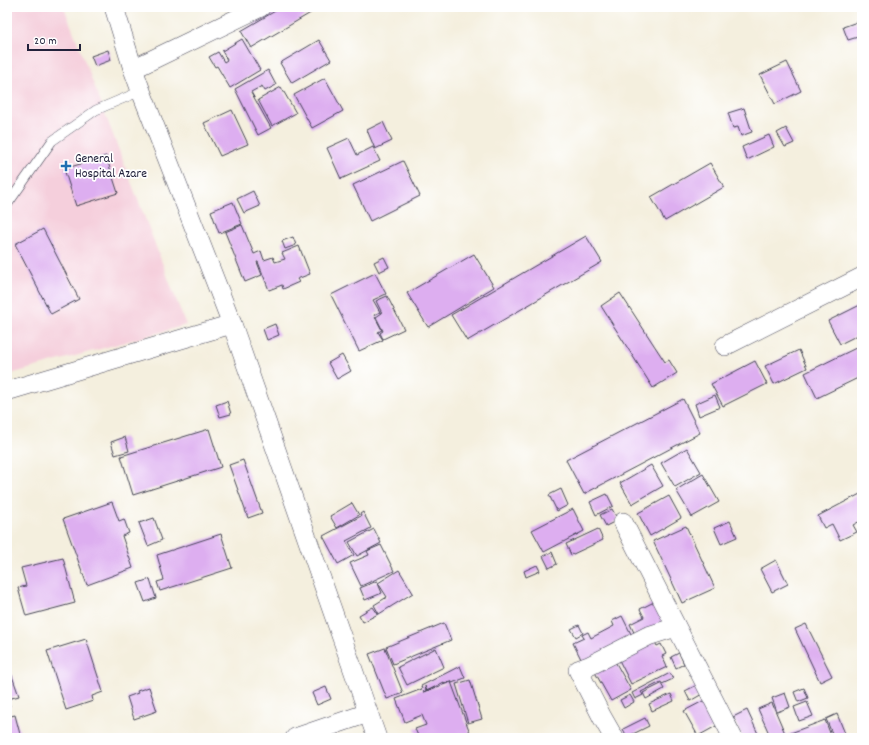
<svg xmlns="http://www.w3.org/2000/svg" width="869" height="745" font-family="Dekko,sans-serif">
<rect width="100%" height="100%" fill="#fff"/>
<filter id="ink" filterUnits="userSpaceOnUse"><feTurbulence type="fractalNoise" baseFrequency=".025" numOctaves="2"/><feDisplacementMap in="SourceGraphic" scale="8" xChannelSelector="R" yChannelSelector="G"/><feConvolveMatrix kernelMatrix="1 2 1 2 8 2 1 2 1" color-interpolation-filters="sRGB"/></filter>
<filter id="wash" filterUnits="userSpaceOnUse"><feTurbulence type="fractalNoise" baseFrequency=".012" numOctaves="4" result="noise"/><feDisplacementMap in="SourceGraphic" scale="16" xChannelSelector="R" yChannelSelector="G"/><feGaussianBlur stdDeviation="0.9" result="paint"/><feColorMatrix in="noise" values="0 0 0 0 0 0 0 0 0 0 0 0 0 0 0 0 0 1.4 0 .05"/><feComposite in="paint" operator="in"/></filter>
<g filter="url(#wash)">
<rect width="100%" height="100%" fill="#f4efde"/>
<path fill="#f5cfdc" d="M7,7H64L186,325L7,375Z"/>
<g id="blocks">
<g fill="#ddaef0">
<path d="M282,7H319V8L251,48L241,31Z"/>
<path d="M857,22L861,36L848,40L843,27Z"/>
<path d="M242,39L260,70L230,88L217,66L215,67L209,57L218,52L224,62L227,60L222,51Z"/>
<path d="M319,40L331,60L292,83L280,63Z"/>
<path d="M108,50L111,60L95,66L91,56Z"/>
<path d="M787,62L801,91L775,104L760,75Z"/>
<path d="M268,70L276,85L265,91L262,86L251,92L271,128L258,135L235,89Z"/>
<path d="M325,78L343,111L312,128L294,95Z"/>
<path d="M281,87L296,113L272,126L258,100Z"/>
<path d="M744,108L752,132L741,136L738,127L733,128L728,113Z"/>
<path d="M232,110L248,144L220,156L204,123Z"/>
<path d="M383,122L392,141L375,149L367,130Z"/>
<path d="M786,128L794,143L785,147L777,133Z"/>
<path d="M769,135L774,147L747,160L742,147Z"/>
<path d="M349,138L357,155L373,147L380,161L341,179L327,148Z"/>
<path d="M106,156L118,193L76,206L64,169Z"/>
<path d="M403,161L420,196L370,221L353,185Z"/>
<path d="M710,163L724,187L665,221L651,197Z"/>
<path d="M253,191L260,206L244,213L237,199Z"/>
<path d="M233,202L242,224L219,233L211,211Z"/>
<path d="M242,225L254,254L261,251L264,260L273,257L275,262L285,259L282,253L299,246L310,274L297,279L299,282L283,289L282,285L269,290L258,262H257L262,275L245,282L225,232Z"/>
<path d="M43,229L79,299L51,314L15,244Z"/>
<path d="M586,236L602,262L467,341L451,315Z"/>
<path d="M293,237L296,245L285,249L282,241Z"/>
<path d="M474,254L494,287L428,327L407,293Z"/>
<path d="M384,257L389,267L379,272L374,262Z"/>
<path d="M375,273L386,294L373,300L380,312L374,315L382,330L378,332L383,340L359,351L331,295Z"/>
<path d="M620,293L665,362L669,360L677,373L653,388L601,306Z"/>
<path d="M387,296L404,329L383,339L380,333L383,331L376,317L382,313L376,301Z"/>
<path d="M862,304V333L840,344L828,321Z"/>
<path d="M275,324L279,335L267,340L263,329Z"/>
<path d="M862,345V376L817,398L805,373Z"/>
<path d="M799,350L807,368L774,384L765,366Z"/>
<path d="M342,355L351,371L337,379L328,363Z"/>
<path d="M755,361L767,384L723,406L711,384Z"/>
<path d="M715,395L720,407L699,416L695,404Z"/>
<path d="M683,399L700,433L584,494L566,460Z"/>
<path d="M227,401L231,414L220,417L216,405Z"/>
<path d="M209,429L221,467L133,495L121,456Z"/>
<path d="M125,437L129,451L115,455L111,442Z"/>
<path d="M687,448L701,472L675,487L661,463Z"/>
<path d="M243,460L262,513L248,518L229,465Z"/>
<path d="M651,465L663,486L632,504L620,483Z"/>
<path d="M703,474L719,502L692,517L676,490Z"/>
<path d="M561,489L568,505L557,511L549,495Z"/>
<path d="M862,493V520L853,525L857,532L840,540L832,524L824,528L818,516Z"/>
<path d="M607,494L613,506L596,515L590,502Z"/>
<path d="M669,496L681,518L650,536L638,513Z"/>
<path d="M112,502L119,521L124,519L129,533L122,536L133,568L87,585L63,519Z"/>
<path d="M352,503L359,515L337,528L330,516Z"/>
<path d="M573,509L584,531L544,552L532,530Z"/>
<path d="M612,509L618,520L606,526L600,515Z"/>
<path d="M363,512L371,528L346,541L354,555L338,564L323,536L361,516L360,514Z"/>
<path d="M154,518L162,540L148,546L139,523Z"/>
<path d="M730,521L737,537L721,544L714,528Z"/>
<path d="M686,526L715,588L682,603L653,541Z"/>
<path d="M374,529L381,543L357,556L349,542Z"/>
<path d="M598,529L603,540L571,555L566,544Z"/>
<path d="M221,534L232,568L160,591L157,582L164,580L157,555Z"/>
<path d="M381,545L394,571L361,586L350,563L369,555L367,551Z"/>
<path d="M552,552L557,564L549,568L543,556Z"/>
<path d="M63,558L75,603L26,616L18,588L26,586L21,568Z"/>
<path d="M776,560L788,584L772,592L760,569Z"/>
<path d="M537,565L540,571L526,577L524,571Z"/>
<path d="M399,570L413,593L379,614L374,605L387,597L378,583Z"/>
<path d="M150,579L156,598L145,602L138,583Z"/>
<path d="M377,581L382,593L365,600L360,588Z"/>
<path d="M656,601L667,625L637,639L630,624L644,617L640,609Z"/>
<path d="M373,607L378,614L363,622L359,615Z"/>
<path d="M622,616L635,642L585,667L573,643L584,638L582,635L588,632L591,638L614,626L612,621Z"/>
<path d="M444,623L451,640L393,664L386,647Z"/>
<path d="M806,624L832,676L820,682L795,629Z"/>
<path d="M579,625L583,633L576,637L571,629Z"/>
<path d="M652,637L657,646L661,644L666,654L662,656L667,667L631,684L616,654Z"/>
<path d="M86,639L103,692L92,696L93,701L66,710L47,651Z"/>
<path d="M385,648L403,693L387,699L369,654Z"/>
<path d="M436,648L444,667L407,685L398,667Z"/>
<path d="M679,653L684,664L676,668L671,657Z"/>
<path d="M612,656L631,690L611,701L592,667Z"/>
<path d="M460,666L465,678L452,683L451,681L444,684V682L427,691L425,686L426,691L423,692L451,682L472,738H419L415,729L426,725L422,715L405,722L396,699L422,689L421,686Z"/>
<path d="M11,673L19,696L8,699L10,706L7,707V674Z"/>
<path d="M670,673L673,679L662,684L661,682L641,692L643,695L635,699L632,693Z"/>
<path d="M470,680L482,719L468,723L456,684Z"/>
<path d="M661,684L664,689L646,699L643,693Z"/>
<path d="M699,684L704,693L690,701L685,691Z"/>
<path d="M149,687L157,711L134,719L127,697L138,693L137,691Z"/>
<path d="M326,687L331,699L317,705L312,693Z"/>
<path d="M804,688L808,698L798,702L794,692Z"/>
<path d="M785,693L790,707L777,712L772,698Z"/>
<path d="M671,694L674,701L652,711L649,704Z"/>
<path d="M630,695L634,702L624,708L620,700Z"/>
<path d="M705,700L718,725L698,736L684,711Z"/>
<path d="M807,702L813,716L799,721L794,707Z"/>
<path d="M772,703L787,738H771L758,709Z"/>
<path d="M747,710L760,738H743L733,717Z"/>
<path d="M837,714L846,736L842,738H834L826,719Z"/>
<path d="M15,715L21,738H7V717Z"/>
<path d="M645,718L649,726L627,737L623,729Z"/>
<path d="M825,720L832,738H790L788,734Z"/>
</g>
</g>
</g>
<g filter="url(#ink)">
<use href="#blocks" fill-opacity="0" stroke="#424153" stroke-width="1"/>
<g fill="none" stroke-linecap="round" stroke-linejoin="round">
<defs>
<path id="service" d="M7,205L52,141L96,110L141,91"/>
<g id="minor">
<path d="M114,7L133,69L141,91L232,324L377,738"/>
<path d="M133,69L261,7"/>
<path d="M725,346L862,277"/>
<path d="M7,391L232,324"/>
<path d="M623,522L733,738"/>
<path d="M295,738L368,713"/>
<path d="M614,738L602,717L578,670L589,666L648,636L676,627"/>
</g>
</defs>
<use href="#service" stroke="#424153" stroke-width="10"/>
<use href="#minor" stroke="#424153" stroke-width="20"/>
<use href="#service" stroke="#fff" stroke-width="9"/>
<use href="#minor" stroke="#fff" stroke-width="19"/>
</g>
</g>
<path fill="#1f6fb2" stroke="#fff" stroke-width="1.5" d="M64 160h4v4h4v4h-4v4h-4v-4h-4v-4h4z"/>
<g text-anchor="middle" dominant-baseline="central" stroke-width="3.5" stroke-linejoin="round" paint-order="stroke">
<g font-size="13" fill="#22223b" stroke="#fff" text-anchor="start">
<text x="75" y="159">General<tspan x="75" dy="15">Hospital Azare</tspan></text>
</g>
</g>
<rect width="869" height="745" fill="none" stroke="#fff" stroke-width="24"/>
<path d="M28 44v6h52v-6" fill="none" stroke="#22223b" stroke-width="2"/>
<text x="34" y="44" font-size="12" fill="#22223b" stroke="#ffffff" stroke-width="3" paint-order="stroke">20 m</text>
</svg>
